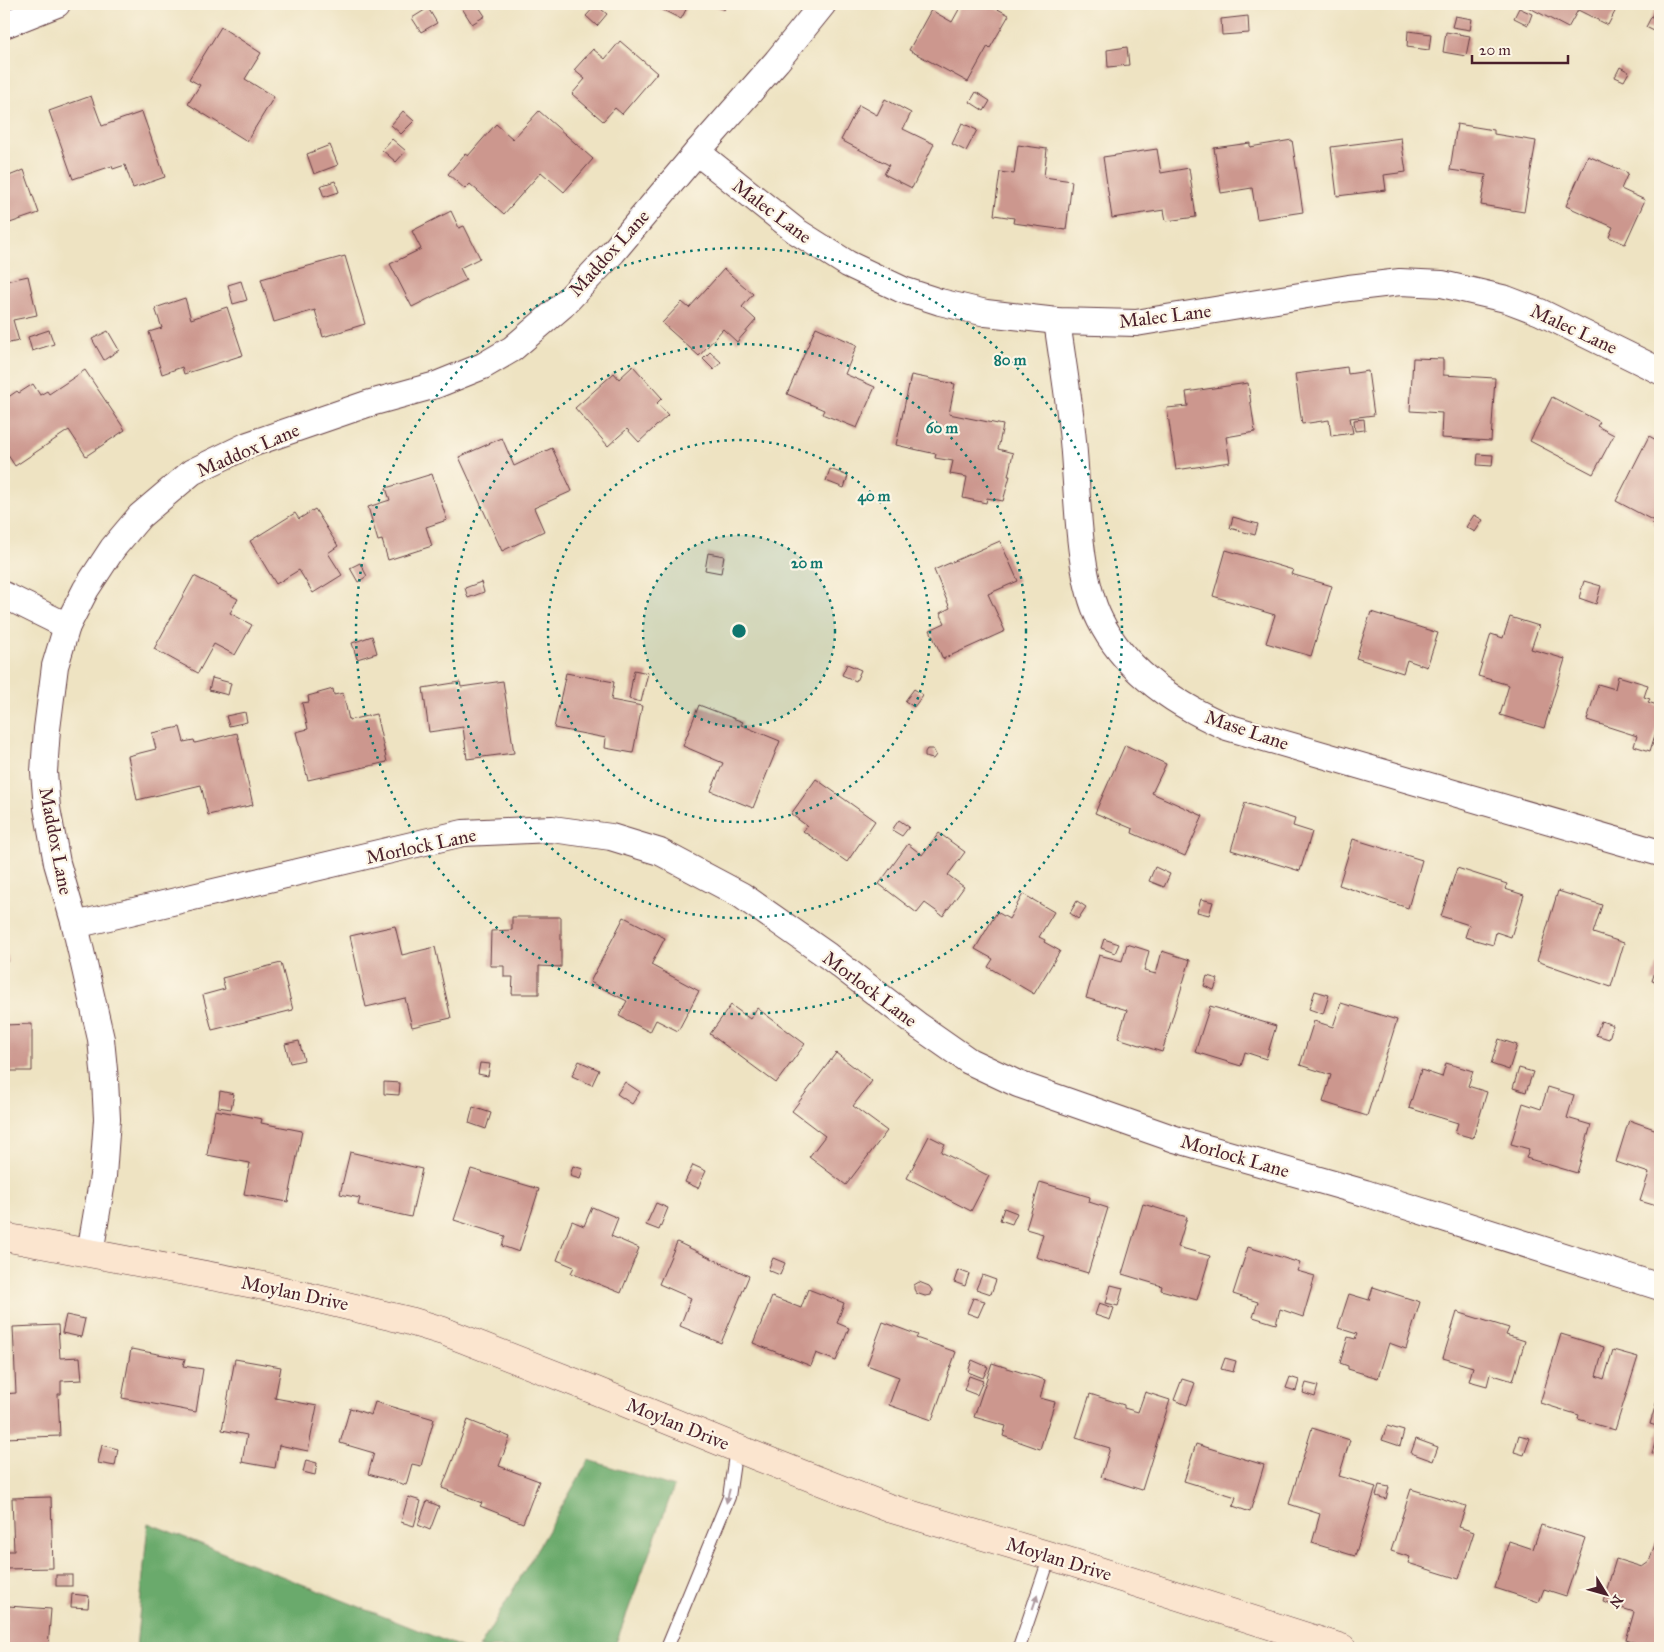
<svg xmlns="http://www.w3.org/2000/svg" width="1664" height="1652" font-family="'IM FELL Great Primer',serif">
<rect width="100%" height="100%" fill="#fcf5e5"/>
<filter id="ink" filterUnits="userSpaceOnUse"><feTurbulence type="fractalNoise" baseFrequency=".02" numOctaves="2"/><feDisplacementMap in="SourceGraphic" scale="10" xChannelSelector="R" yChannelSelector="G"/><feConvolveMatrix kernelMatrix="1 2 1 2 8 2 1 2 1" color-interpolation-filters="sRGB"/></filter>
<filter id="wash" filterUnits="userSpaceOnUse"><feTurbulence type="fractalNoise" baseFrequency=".0096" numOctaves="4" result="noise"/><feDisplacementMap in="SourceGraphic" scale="20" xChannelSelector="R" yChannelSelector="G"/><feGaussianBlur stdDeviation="1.12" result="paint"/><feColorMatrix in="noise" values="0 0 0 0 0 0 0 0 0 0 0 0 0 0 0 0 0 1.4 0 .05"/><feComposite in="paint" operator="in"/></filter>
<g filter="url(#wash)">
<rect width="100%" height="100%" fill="#eee3c2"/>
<g fill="#6baa6c" stroke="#5a644c">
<path d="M589,1460L674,1487L614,1648H479Z"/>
<path d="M148,1523L463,1648H136Z"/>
</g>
<g id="blocks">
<g fill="#cc978e">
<path d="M461,4H477L485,16L472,24L460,5Z"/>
<path d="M651,4H689L681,19Z"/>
<path d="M711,4H727L724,10Z"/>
<path d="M962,4H988L1009,15L990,48L988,46L968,82L909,50L931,10L952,22Z"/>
<path d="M1529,4H1619L1608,25L1578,10L1568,28L1528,7Z"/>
<path d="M1658,4H1660V34L1646,27Z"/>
<path d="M596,5L607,14L597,26L586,16Z"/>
<path d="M428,8L437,23L421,32L412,18Z"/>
<path d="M1519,8L1532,14L1528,25L1514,18Z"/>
<path d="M1248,16L1249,33L1222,35L1221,19Z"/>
<path d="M1455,16L1472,19L1470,30L1452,27Z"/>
<path d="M221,27L261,53L245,79L274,97L247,141L188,104L200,85L189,79Z"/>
<path d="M1408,31L1431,34L1429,50L1407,47Z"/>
<path d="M1446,32L1470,36L1466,56L1443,52Z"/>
<path d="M620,41L657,73L622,114L615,108L603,121L572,94L585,79L574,70L593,49L605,59Z"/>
<path d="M1127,47L1129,65L1108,67L1107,50Z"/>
<path d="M1620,67L1629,72L1624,81L1615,77Z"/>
<path d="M976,92L990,101L984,111L970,102Z"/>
<path d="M91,96L102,126L142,112L165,177L133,188L125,165L113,169L112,166L73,179L49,111Z"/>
<path d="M885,99L911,113L903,129L934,144L912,188L884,174L889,165L841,140L859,105L877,115Z"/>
<path d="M403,111L414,121L401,134L391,125Z"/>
<path d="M539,111L593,159L564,192L541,172L504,214L470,184L465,189L448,174L465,154L468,156L496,124L513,139Z"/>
<path d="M962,123L977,130L966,151L952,144Z"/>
<path d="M1457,124L1494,130V134L1536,141L1524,212L1481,205L1486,175L1450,170Z"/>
<path d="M1401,138L1406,172L1384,175L1386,190L1337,196L1331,147Z"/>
<path d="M392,139L406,151L396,162L382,150Z"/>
<path d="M1292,140L1303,212L1257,219L1252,188L1221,193L1214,148L1250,143V147Z"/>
<path d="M330,145L338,165L314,174L307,154Z"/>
<path d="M1018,145L1047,149L1044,177L1072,181L1066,230L1013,223L1014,218L994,215L1000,172L1014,174Z"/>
<path d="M1157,149L1161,173L1189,168L1196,217L1166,221L1164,210L1112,218L1103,157Z"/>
<path d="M1588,156L1628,173L1621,189L1645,200L1625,244L1609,237L1613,227L1566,206Z"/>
<path d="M24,170L39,213L4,225V178Z"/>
<path d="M335,181L339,192L324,197L320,186Z"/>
<path d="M451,211L459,228L464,226L480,258L460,268L466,280L412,307L390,264L421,249L412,231Z"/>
<path d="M345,256L365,324L323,337L315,310L274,322L261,279Z"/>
<path d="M724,269L753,294L742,307L756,320L737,342L723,329L699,356L662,323L682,302L689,308Z"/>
<path d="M4,275L6,281L28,276L37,315L13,320L19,341L4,344Z"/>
<path d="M241,281L247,300L233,304L228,285Z"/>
<path d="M185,298L191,319L227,307L243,355L184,374L182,367L162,374L149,332L162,328L155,308Z"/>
<path d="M816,327L857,345L845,374L875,387L857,428L822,414L824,410L787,394Z"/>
<path d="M49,330L54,344L32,351L28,337Z"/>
<path d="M108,331L119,350L104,360L92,339Z"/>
<path d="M710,352L721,362L714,370L703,359Z"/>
<path d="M1413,358L1443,359V375L1495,378L1491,441L1441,438L1442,413L1410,411Z"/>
<path d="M633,366L662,398L657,403L668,415L639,442L627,429L608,446L575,408L614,373L619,379Z"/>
<path d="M1347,367L1348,374L1368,371L1374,415L1350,418L1353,433L1331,436L1329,420L1302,424L1295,374Z"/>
<path d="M85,370L125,430L86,456L69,430L15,466L4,449V400L17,391L19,393L33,384L40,395L47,391L49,394Z"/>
<path d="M911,375L955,384L949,414L1003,425L998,449L1013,453L1008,476H1010L1003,501L987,498L986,503L963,498L967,477L950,474L953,461L935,458L936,454L896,445Z"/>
<path d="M1248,383L1255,432L1226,437L1230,462L1176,470L1167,408L1188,406L1186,392Z"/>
<path d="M1552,397L1600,422L1597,426L1614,435L1593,474L1530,441Z"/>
<path d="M1364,419L1365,430L1355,431L1354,420Z"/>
<path d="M1649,436L1660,442V527L1652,523L1654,521L1616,501Z"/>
<path d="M502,438L514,466L552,448L572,491L534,508L544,531L502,551L459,457Z"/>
<path d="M1478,454L1493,455L1492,466L1477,465Z"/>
<path d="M830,469L848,476L844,488L826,481Z"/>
<path d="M432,474L447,520L426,527L432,546L388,560L382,540L378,541L368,507L390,500L386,488Z"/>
<path d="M315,509L338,546L328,553L342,575L313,593L299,570L276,584L250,541L295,513L299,519Z"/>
<path d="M1474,515L1483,520L1475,532L1466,527Z"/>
<path d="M1233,517L1258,524L1255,535L1230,528Z"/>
<path d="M1000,541L1018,581L988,594L1005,631L943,659L930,630L945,623L940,613L950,608L934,570Z"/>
<path d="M1226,550L1293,570L1291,574L1332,586L1311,656L1266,643L1275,615L1213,596Z"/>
<path d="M708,553L724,556L721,573L705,570Z"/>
<path d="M360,563L367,576L358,582L350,568Z"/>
<path d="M194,576L238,599L230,613L252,625L235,655L214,644L198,673L154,649Z"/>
<path d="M1584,581L1601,586L1596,604L1579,598Z"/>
<path d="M481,582L484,592L468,598L465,588Z"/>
<path d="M1371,612L1438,633L1427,667L1407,660L1403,673L1356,658Z"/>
<path d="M1510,617L1539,626L1531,649L1565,659L1544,728L1500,715L1509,685L1478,676L1491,634L1503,638Z"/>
<path d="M372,636L377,653L357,659L352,643Z"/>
<path d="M847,664L861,670L856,681L842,675Z"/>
<path d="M634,670L648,673L641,702L629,699Z"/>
<path d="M566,673L614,682L611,700L642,706L633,753L605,748L606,738L554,728Z"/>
<path d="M1618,676L1648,685L1644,697L1650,699L1648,702L1660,706V719L1650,751L1634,746L1637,736L1587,720L1598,684L1615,689Z"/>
<path d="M212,678L231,683L228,695L209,690Z"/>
<path d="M503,681L514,753L467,759L463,727L429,732L423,688L460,682L461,687Z"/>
<path d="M333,689L334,695L343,693L349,720L376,714L387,762L308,780L296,732L308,729L302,703L309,702L308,696Z"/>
<path d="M914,689L923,695L914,707L905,701Z"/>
<path d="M699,705L743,722L741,725L780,741L753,808L711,791L723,763L683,746Z"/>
<path d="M245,712L247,722L229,726L226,716Z"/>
<path d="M180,727L184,742L194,740L195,743L237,733L253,805L208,815L201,785L137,800L128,756L156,749L152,733Z"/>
<path d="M1125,745L1166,764L1152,793L1203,816L1185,856L1132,833L1133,829L1095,813Z"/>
<path d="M927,749H933L936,755L933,759L925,757V752Z"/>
<path d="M816,779L875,821L847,862L803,831L807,826L791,814Z"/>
<path d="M1245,803L1295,819L1293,826L1312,832L1300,871L1231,850Z"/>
<path d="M899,820L909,827L902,836L892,830Z"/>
<path d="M939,833L965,852L948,875L964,887L943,916L925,903L917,913L879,884L908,844L922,855Z"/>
<path d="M1353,839L1422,860L1408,908L1339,885Z"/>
<path d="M1155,867L1170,874L1164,887L1149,881Z"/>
<path d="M1457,868L1507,884L1505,889L1524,895L1511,937L1496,932L1493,945L1465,937L1469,925L1441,916Z"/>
<path d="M1558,891L1602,905L1593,933L1624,943L1611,987L1537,961Z"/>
<path d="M1023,894L1054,912L1039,937L1045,940L1044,942L1060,951L1034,994L988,967L993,959L975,949L997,912L1009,919Z"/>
<path d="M1201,899L1213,902L1209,915L1197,912Z"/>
<path d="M1077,901L1086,907L1078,919L1070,913Z"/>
<path d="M512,917H561V967L539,966V994H512L513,977H504V966H490L491,931L512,930Z"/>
<path d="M624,917L665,938L651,965L699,991L678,1031L656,1020L650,1032L619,1016L627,1001L590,982Z"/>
<path d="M395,926L402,955L435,947L451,1018L412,1027L405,998L366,1007L350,936Z"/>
<path d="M1104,939L1119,944L1115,953L1101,948Z"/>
<path d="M1127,944L1149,951L1144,971L1156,974L1162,951L1190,960L1162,1052L1118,1038L1127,1010L1086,998L1099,955L1122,961Z"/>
<path d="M4,947L8,961L4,962Z"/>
<path d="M1660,956V983L1652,981Z"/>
<path d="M281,963L293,1010L212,1030L203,995L225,989L222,978Z"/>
<path d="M1207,976L1218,979L1214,990L1204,986Z"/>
<path d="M1315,991L1329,995L1323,1014L1309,1009Z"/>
<path d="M1341,1003L1397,1020L1367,1116L1323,1102L1331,1075L1300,1065L1314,1021L1333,1027Z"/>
<path d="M731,1005L750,1019L757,1008L805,1044L776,1083L710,1034Z"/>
<path d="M1210,1006L1276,1026L1266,1059L1245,1052L1241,1066L1195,1052Z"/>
<path d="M1601,1021L1613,1025L1609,1039L1596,1035Z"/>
<path d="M32,1024V1071H4V1025Z"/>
<path d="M1499,1039L1517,1045L1509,1070L1491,1064Z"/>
<path d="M299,1041L304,1060L290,1063L285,1044Z"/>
<path d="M836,1053L872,1081L853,1106L887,1131L846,1185L809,1157L825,1136L792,1111Z"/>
<path d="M579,1061L599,1070L592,1085L572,1076Z"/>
<path d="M480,1063L490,1064L488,1076L478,1074Z"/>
<path d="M1446,1063L1473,1071L1468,1086L1487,1092L1473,1138L1455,1133L1458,1123L1409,1108L1421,1070L1442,1077Z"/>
<path d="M1519,1068L1533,1072L1526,1092L1513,1088Z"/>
<path d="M384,1082L400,1083L399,1095L384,1094Z"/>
<path d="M625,1082L640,1092L632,1104L617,1094Z"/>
<path d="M1548,1087L1574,1095L1567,1118L1591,1125L1577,1173L1526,1158L1529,1149L1511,1144L1523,1103L1541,1109Z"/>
<path d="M220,1091L234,1094L231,1109L218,1107Z"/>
<path d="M473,1107L491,1113L486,1129L469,1123Z"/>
<path d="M215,1110L262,1119L261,1123L302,1131L288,1202L244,1194L250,1163L207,1155Z"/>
<path d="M1629,1120L1660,1131V1207L1640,1201L1649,1173L1616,1162Z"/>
<path d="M929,1136L945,1144L941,1152L989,1176L971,1211L907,1178Z"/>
<path d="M350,1152L422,1169L411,1217L358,1205L360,1198L340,1194Z"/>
<path d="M693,1165L706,1171L698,1188L685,1182Z"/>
<path d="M573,1166L583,1169L580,1179L570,1176Z"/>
<path d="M471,1169L539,1189L519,1252L502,1246L505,1236L454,1220Z"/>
<path d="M1040,1182L1090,1197L1089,1202L1108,1208L1088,1273L1036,1257L1043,1234L1026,1229Z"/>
<path d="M656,1203L668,1208L659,1230L646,1225Z"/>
<path d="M1143,1204L1187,1217L1178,1247L1210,1256L1197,1300L1161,1290L1162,1286L1122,1274Z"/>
<path d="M592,1207L618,1218L611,1236L639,1248L621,1293L571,1273L574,1267L557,1260L572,1221L584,1226Z"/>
<path d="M1004,1208L1017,1213L1012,1224L1000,1220Z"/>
<path d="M677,1242L749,1276L721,1343L680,1326L691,1298L659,1284Z"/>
<path d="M1248,1247L1300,1263L1297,1271L1315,1276L1303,1317L1280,1309L1276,1324L1253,1317L1258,1302L1233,1294Z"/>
<path d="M773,1258L785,1263L780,1275L768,1270Z"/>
<path d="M958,1270L969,1274L965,1286L954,1282Z"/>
<path d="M982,1275L996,1280L991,1294L976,1289Z"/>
<path d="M919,1282L929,1286L932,1290L931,1295L925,1296L916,1293L914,1289V1285Z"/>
<path d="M1111,1285L1123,1288L1118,1306L1106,1303Z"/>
<path d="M1373,1287L1420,1302L1406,1349L1389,1343L1378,1378L1348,1369V1366L1340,1363L1348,1337L1355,1339L1357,1334L1338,1328L1349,1294L1369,1300Z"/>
<path d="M808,1289L844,1303L837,1323L849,1328L836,1361L816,1353L811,1366L753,1343L772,1297L801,1308Z"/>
<path d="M973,1298L985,1301L978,1317L967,1313Z"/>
<path d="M1099,1303L1114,1308L1110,1320L1095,1315Z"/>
<path d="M1457,1312L1509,1328L1506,1335L1525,1341L1513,1381L1490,1374L1487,1386L1469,1381L1473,1367L1443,1358Z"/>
<path d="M66,1315L85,1319L81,1337L62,1333Z"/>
<path d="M883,1322L918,1335L916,1338L956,1352L932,1420L889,1405L899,1377L867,1365Z"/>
<path d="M58,1325L60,1358L80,1357L82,1380L61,1381V1394H58L60,1436L4,1438V1394L16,1393L13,1327Z"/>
<path d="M1561,1334L1604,1347L1596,1376L1604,1379L1613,1350L1638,1357L1615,1430L1578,1419L1579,1415L1540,1403Z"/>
<path d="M131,1349L185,1359L183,1366L203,1369L196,1412L122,1398Z"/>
<path d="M1225,1358L1236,1361L1233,1372L1221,1369Z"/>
<path d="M235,1359L281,1367L275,1398L317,1406L308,1451L279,1445L275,1468L242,1462L247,1435L222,1430Z"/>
<path d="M972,1360L988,1367L983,1378L968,1372Z"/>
<path d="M992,1363L1045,1380L1040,1398L1055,1402L1040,1449L1003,1436L1006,1426L974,1417Z"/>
<path d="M969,1376L983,1381L977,1395L964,1390Z"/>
<path d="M1290,1377L1299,1380L1296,1391L1286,1388Z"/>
<path d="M1182,1379L1195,1383L1187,1405L1174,1400Z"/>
<path d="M1306,1383L1318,1386L1315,1397L1303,1393Z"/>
<path d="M1660,1390V1427L1650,1424Z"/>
<path d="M1145,1392L1170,1400L1142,1490L1101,1477L1110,1448L1076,1438L1090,1394L1124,1405V1408L1138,1412Z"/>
<path d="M375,1402L434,1419L421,1466L412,1464L406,1485L368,1474L374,1453L340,1443L350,1408L371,1415Z"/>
<path d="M468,1420L510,1437L499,1466L539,1481L523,1523L480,1506L482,1503L442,1488Z"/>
<path d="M1387,1426L1404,1431L1400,1446L1382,1440Z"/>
<path d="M1660,1427V1455L1652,1453Z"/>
<path d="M1312,1428L1350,1440L1339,1476L1376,1487L1355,1556L1312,1543L1320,1514L1289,1504Z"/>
<path d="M1519,1435L1530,1438L1524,1455L1514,1452Z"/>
<path d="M1416,1439L1438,1447L1433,1461L1411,1453Z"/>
<path d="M1196,1444L1264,1465L1250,1512L1233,1506L1236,1497L1184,1481Z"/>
<path d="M102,1445L118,1449L115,1466L98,1463Z"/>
<path d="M306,1460L317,1463L315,1475L303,1472Z"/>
<path d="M1379,1485L1389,1487L1386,1499L1376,1496Z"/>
<path d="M1411,1489L1466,1506L1459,1527L1474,1532L1459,1579L1408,1563L1410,1557L1391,1551Z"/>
<path d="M51,1497L53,1568L5,1569L4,1551H14L12,1498Z"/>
<path d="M408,1497L421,1501L414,1526L401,1522Z"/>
<path d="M427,1501L439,1506L430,1530L418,1525Z"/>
<path d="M1541,1525L1585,1538L1566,1596L1544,1589L1539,1602L1495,1588L1509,1541L1533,1549Z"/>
<path d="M1656,1541L1660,1542V1648H1653L1626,1640L1634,1612L1603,1602L1616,1559L1642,1567L1649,1562Z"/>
<rect x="56" y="1575" width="16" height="11"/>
<path d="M72,1594L89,1596L88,1608L71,1607Z"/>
<path d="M8,1606L51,1609L48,1648H4V1625L6,1626Z"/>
</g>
</g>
</g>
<g filter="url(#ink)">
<use href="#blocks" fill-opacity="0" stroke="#633c42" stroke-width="1"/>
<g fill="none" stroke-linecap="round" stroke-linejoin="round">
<defs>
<g id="lane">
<path d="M667,1648L729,1497L736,1448"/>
<path d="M1019,1648L1050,1556"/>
</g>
<g id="street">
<path d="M4,25L57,4"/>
<path d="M697,152L796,231L848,264L903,290L940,302L986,313L1057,321L1136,323L1349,288L1400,282L1442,284L1506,299L1540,312L1660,371"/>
<path d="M1057,321C1063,365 1071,409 1074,453C1078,502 1078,576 1100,620C1125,671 1177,705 1227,727L1660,853"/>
<path d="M4,595L67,626"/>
<path d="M75,925L463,833L552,829L611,837L660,852L741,895L828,956L919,1026L969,1061L1018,1084L1175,1139L1365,1193L1660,1287"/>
<path d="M90,1253L103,1176L107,1119L105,1080L101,1039L75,925L57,863L47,808L44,772L47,729L55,666L67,626L86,589L113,548L140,516L192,472L248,445L367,404L436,385L483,366L512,349L562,306L613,252L697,152L777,61L823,4"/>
</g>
<path id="secondary" d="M4,1237L264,1286L410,1321L443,1331L584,1386L756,1456L889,1508L1074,1563L1342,1648"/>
</defs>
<use href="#lane" stroke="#633c42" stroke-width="14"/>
<use href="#street" stroke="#633c42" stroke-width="28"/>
<use href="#secondary" stroke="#633c42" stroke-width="29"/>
<use href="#lane" stroke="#fff" stroke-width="12"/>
<use href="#street" stroke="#fff" stroke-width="26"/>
<use href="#secondary" stroke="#fbe5cf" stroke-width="28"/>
</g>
<defs><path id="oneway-solid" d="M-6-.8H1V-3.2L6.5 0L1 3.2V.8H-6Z" transform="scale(1.25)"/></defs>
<g fill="#ae9aa0">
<use href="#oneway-solid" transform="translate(728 1496) rotate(104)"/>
<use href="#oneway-solid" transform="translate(1035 1602) rotate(-71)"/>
</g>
</g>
<circle cx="739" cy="631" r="96" fill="#0f766e" fill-opacity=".12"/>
<g fill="none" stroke="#0f766e" stroke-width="2.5" stroke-dasharray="2.5 5">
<circle cx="739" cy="631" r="96"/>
<circle cx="739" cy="631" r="191"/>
<circle cx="739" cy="631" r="287"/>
<circle cx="739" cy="631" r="383"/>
</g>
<g text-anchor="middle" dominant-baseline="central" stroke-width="4.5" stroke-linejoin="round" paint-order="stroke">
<g font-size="19" fill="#4a1f2b" stroke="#fcf5e5">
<text transform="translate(772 211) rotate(37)">Malec Lane</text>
<text transform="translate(609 253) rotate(-48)">Maddox Lane</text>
<text transform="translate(1165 316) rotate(-7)">Malec Lane</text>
<text transform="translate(1574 329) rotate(25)">Malec Lane</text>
<text transform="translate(248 450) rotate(-23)">Maddox Lane</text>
<text transform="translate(1247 730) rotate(19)">Mase Lane</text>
<text transform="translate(56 841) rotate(79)">Maddox Lane</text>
<text transform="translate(421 846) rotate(-12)">Morlock Lane</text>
<text transform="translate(870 989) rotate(37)">Morlock Lane</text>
<text transform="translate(1235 1156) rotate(16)">Morlock Lane</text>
<text transform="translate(295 1293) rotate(12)">Moylan Drive</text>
<text transform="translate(678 1424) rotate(22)">Moylan Drive</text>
<text transform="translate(1059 1559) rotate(17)">Moylan Drive</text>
</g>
</g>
<circle cx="739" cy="631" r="8" fill="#0f766e" stroke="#fcf5e5" stroke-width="2.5"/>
<g font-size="15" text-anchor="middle" font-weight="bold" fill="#0f766e" stroke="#fcf5e5" stroke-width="4.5" stroke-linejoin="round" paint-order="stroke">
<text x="1010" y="365">80 m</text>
<text x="942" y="433">60 m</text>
<text x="874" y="501">40 m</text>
<text x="807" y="568">20 m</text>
</g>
<rect width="1664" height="1652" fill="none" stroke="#fcf5e5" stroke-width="20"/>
<g transform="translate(1606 1594) rotate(127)" stroke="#fcf5e5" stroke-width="4" paint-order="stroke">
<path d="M0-4L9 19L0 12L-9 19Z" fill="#4a1f2b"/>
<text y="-8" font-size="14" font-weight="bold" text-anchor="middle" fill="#4a1f2b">N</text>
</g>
<path d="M1472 55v8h96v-8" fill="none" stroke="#4a1f2b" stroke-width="2.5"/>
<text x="1479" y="55" font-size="15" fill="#4a1f2b" stroke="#fcf5e5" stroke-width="4" paint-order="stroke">20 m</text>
</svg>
